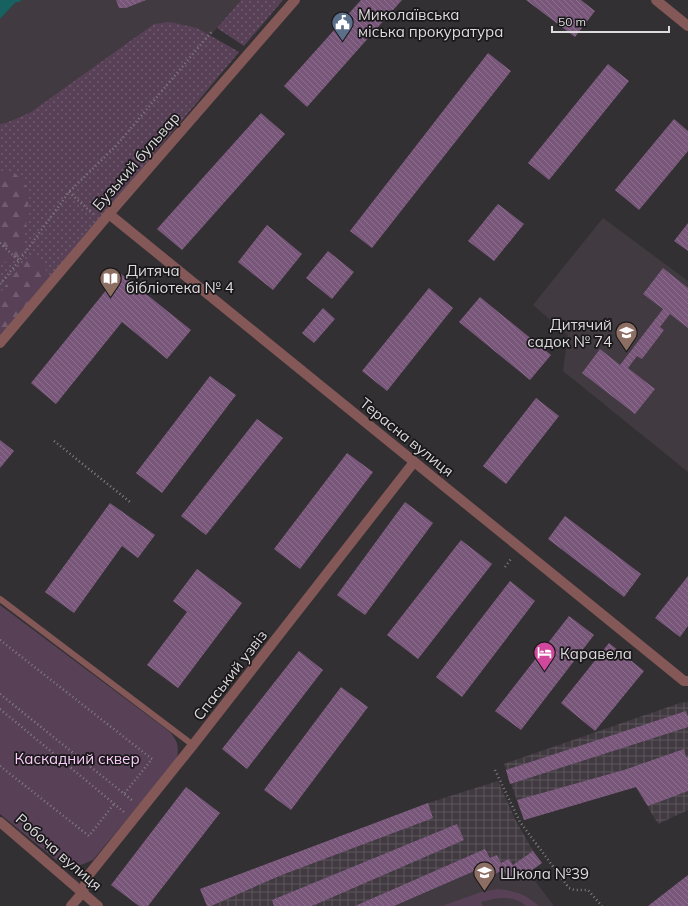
<svg xmlns="http://www.w3.org/2000/svg" width="688" height="906" font-family="Mulish,sans-serif">
<defs>
<pattern id="industrial-grid" width="8" height="8" patternUnits="userSpaceOnUse"><rect width="8" height="8" fill="#413a41"/><path d="M0 4h8M4 0v8" fill="none" stroke="#5c565c"/></pattern>
<pattern id="grass-dots" width="8" height="8" patternUnits="userSpaceOnUse"><rect width="8" height="8" fill="#584057"/><path d="M2 2h.1M6 6h.1" fill="none" stroke="#705b6f" stroke-width="1.8" stroke-linecap="round"/></pattern>
<pattern id="forest-firs" width="22" height="20" patternUnits="userSpaceOnUse"><rect width="22" height="20" fill="#584057"/><path d="M5 1l3.5 6h-7zM16 11l3.5 6h-7z" fill="#705b6f"/></pattern>
<pattern id="building-back-hatch" width="6" height="6" patternUnits="userSpaceOnUse"><rect width="6" height="6" fill="#79577b"/><path d="M-1 5l2 2M0 0l6 6M5-1l2 2" fill="none" stroke="#8c6f8d"/></pattern>
</defs>
<rect width="100%" height="100%" fill="#333033"/>
<g fill="#413a41">
<path d="M22,0H241L210,36L197,28L31,112L8,122L0,124V19L16,2H19Z"/>
<path d="M603,218L688,281V472L563,371L568,335L533,305Z"/>
<path d="M486,866L516,874L519,879L529,873L554,906H394Z"/>
</g>
<g fill="url(#industrial-grid)">
<path d="M688,702V810L658,824L636,787L524,820L504,764L680,703Z"/>
<path d="M498,781L515,819L533,851L542,863L519,879L516,874L508,878L503,870L491,876L485,866L394,906H207L200,889L428,803Z"/>
</g>
<g fill="url(#grass-dots)">
<path d="M241,0H283L244,46L217,28Z"/>
<path d="M170,22L197,28L239,52L0,339V124L8,122L31,112L154,24Z"/>
</g>
<g fill="url(#forest-firs)">
<path d="M4,172L16,174L28,188L29,199L23,251C17,261 11,264 0,262V173Z"/>
<path d="M34,257L41,261L50,278L0,339V293L26,259Z"/>
</g>
<g fill="#584057">
<path d="M0,605L170,732C178,742 179,746 177,759L93,860C79,866 76,868 61,864L0,814Z"/>
<path d="M498,889C516,891 525,894 539,906H526C513,894 496,898 481,902L483,906H442L481,892Z"/>
</g>
<path fill="#176161" d="M0,0H22L19,2H16L0,19Z"/>
<g fill="url(#building-back-hatch)">
<path d="M116,0H146L126,8H119Z"/>
<path d="M361,0H402L307,107L284,86Z"/>
<path d="M526,0H581L595,11L575,37Z"/>
<path d="M488,53L511,71L372,248L350,231Z"/>
<path d="M608,64L629,81L549,180L528,163Z"/>
<path d="M261,113L285,134L182,250L157,229Z"/>
<path d="M674,119L688,131V151L639,210L615,190Z"/>
<path d="M498,204L524,224L494,261L468,241Z"/>
<path d="M688,223V251L674,241Z"/>
<path d="M267,225L302,254L273,290L238,262Z"/>
<path d="M328,251L354,272L332,299L306,278Z"/>
<path d="M663,268L688,288V328L670,314L660,327L664,330L642,359L637,356L628,368L655,389L635,414L582,373L600,349L620,365L663,309L643,294Z"/>
<path d="M120,273L191,330L167,359L122,322L56,404L31,383Z"/>
<path d="M429,288L453,308L387,391L362,371Z"/>
<path d="M480,297L551,355L530,380L459,322Z"/>
<path d="M323,308L335,319L314,343L302,333Z"/>
<path d="M210,376L236,395L162,493L136,473Z"/>
<path d="M536,398L559,416L506,484L483,466Z"/>
<path d="M257,419L283,438L206,535L181,516Z"/>
<path d="M0,440L14,451L0,468Z"/>
<path d="M347,453L373,472L300,569L274,549Z"/>
<path d="M405,502L433,523L365,615L337,595Z"/>
<path d="M110,503L155,535L138,558L122,546L74,613L45,592Z"/>
<path d="M565,516L641,574L624,597L548,539Z"/>
<path d="M461,540L492,564L418,659L387,635Z"/>
<path d="M197,569L242,603L178,688L147,665L187,612L173,601Z"/>
<path d="M688,576V626L680,637L655,618Z"/>
<path d="M510,581L535,601L462,697L436,677Z"/>
<path d="M569,616L594,635L521,730L495,711Z"/>
<path d="M609,643L644,671L595,731L561,703Z"/>
<path d="M299,651L323,670L247,769L222,749Z"/>
<path d="M341,687L368,707L291,810L264,790Z"/>
<path d="M686,711L688,717V727L510,784L506,770Z"/>
<path d="M684,749L686,757H688V791L648,806L636,787L524,820L517,800L624,770Z"/>
<path d="M186,787L220,813L148,906H139L111,885Z"/>
<path d="M428,803L433,818L279,876L211,906H207L200,889Z"/>
<path d="M457,824L464,840L312,906H274L272,900Z"/>
<path d="M485,849L490,858L497,855L501,863L509,859L513,865L533,851L542,863L519,879L516,874L508,878L503,870L491,876L486,866L394,906H355Z"/>
<path d="M688,875V906H648Z"/>
</g>
<g fill="none" stroke-linecap="round" stroke-linejoin="round">
<g stroke="#817e81" stroke-width="2.5" stroke-dasharray="1 3" stroke-linecap="butt">
<path d="M69,192L93,214"/>
<path d="M0,243L19,261"/>
<path d="M0,284L19,261L69,192L116,146L213,30"/>
<path d="M54,441L130,502"/>
<path d="M505,567L511,559"/>
<path d="M0,640L152,759L124,794"/>
<path d="M0,694L133,801"/>
<path d="M0,709L124,812"/>
<path d="M0,766L89,836L114,804"/>
<path d="M495,770L520,822L569,888L574,890H588L602,906"/>
</g>
<path stroke="#835857" stroke-width="6" d="M0,599L193,745"/>
<g stroke="#835857" stroke-width="10">
<path d="M656,0L688,26"/>
<path d="M109,214L684,681H688"/>
<path d="M0,343L109,214L295,0"/>
<path d="M0,822L98,906"/>
<path d="M71,906L83,892L87,877L193,745L414,462"/>
</g>
</g>
<defs>
<symbol id="civic-pin" viewBox="-11 -11 22 30"><path d="M0 17L-7.5 6A9.5 9.5 0 1 1 7.5 6Z" fill="#5c6f8a" stroke="#1a181a"/><path d="M-.6-6.5H3V-4.5H.6V-3L4-1V1h2V6H-6V1h2V-1L-.6-3ZM-1.2 2.5V6h2.4V2.5Z" fill="#fff"/></symbol>
<symbol id="library-pin" viewBox="-11 -11 22 30"><path d="M0 17L-7.5 6A9.5 9.5 0 1 1 7.5 6Z" fill="#8d6e63" stroke="#1a181a"/><path d="M-6-4Q-3-5.5-.7-3.5V5Q-3 3-6 4ZM6-4Q3-5.5 .7-3.5V5Q3 3 6 4Z" fill="#fff"/></symbol>
<symbol id="school-pin" viewBox="-11 -11 22 30"><path d="M0 17L-7.5 6A9.5 9.5 0 1 1 7.5 6Z" fill="#8d6e63" stroke="#1a181a"/><path d="M0-5L7-2L0 1L-7-2ZM-4 1L0 2.5L4 1V4Q0 6-4 4Z" fill="#fff"/></symbol>
<symbol id="hotel-pin" viewBox="-11 -11 22 30"><path d="M0 17L-7.5 6A9.5 9.5 0 1 1 7.5 6Z" fill="#d1479c" stroke="#1a181a"/><path d="M-6-4.5h1.5V1H6V5H4.5V3h-9V5H-6ZM-4 0a1.8 1.8 0 1 1 3.6 0ZM.5 0V-2.5h3Q6-2.5 6 0Z" fill="#fff"/></symbol>
</defs>
<g fill-rule="evenodd">
<use href="#civic-pin" x="330" y="10" width="25" height="34"/>
<use href="#library-pin" x="98" y="266" width="25" height="34"/>
<use href="#school-pin" x="614" y="320" width="25" height="34"/>
<use href="#hotel-pin" x="532" y="640" width="25" height="34"/>
<use href="#school-pin" x="472" y="860" width="25" height="34"/>
</g>
<g text-anchor="middle" dominant-baseline="central" stroke-width="3.5" stroke-linejoin="round" paint-order="stroke">
<g font-size="15" fill="#dddbdd" stroke="#1a181a" text-anchor="start">
<text x="358" y="14">Миколаївська<tspan x="358" dy="17">міська прокуратура</tspan></text>
<text x="126" y="270">Дитяча<tspan x="126" dy="17">бібліотека № 4</tspan></text>
<text x="612" y="324" text-anchor="end">Дитячий<tspan x="612" dy="17">садок № 74</tspan></text>
<text x="560" y="653">Каравела</text>
<text x="500" y="873">Школа №39</text>
</g>
<g font-size="15" fill="#dddbdd" stroke="#1a181a">
<text transform="translate(136 161) rotate(-49)">Бузький бульвар</text>
<text transform="translate(407 437) rotate(39)">Терасна вулиця</text>
<text transform="translate(230 675) rotate(-52)">Спаський узвіз</text>
<text transform="translate(59 852) rotate(41)">Робоча вулиця</text>
</g>
<g font-size="15" fill="#fbccf9" stroke="#1a181a">
<text x="77" y="758">Каскадний сквер</text>
</g>
</g>
<path d="M552 26v6h117v-6" fill="none" stroke="#dddbdd" stroke-width="2"/>
<text x="558" y="26" font-size="12" fill="#dddbdd" stroke="#1a181a" stroke-width="3" paint-order="stroke">50 m</text>
</svg>
